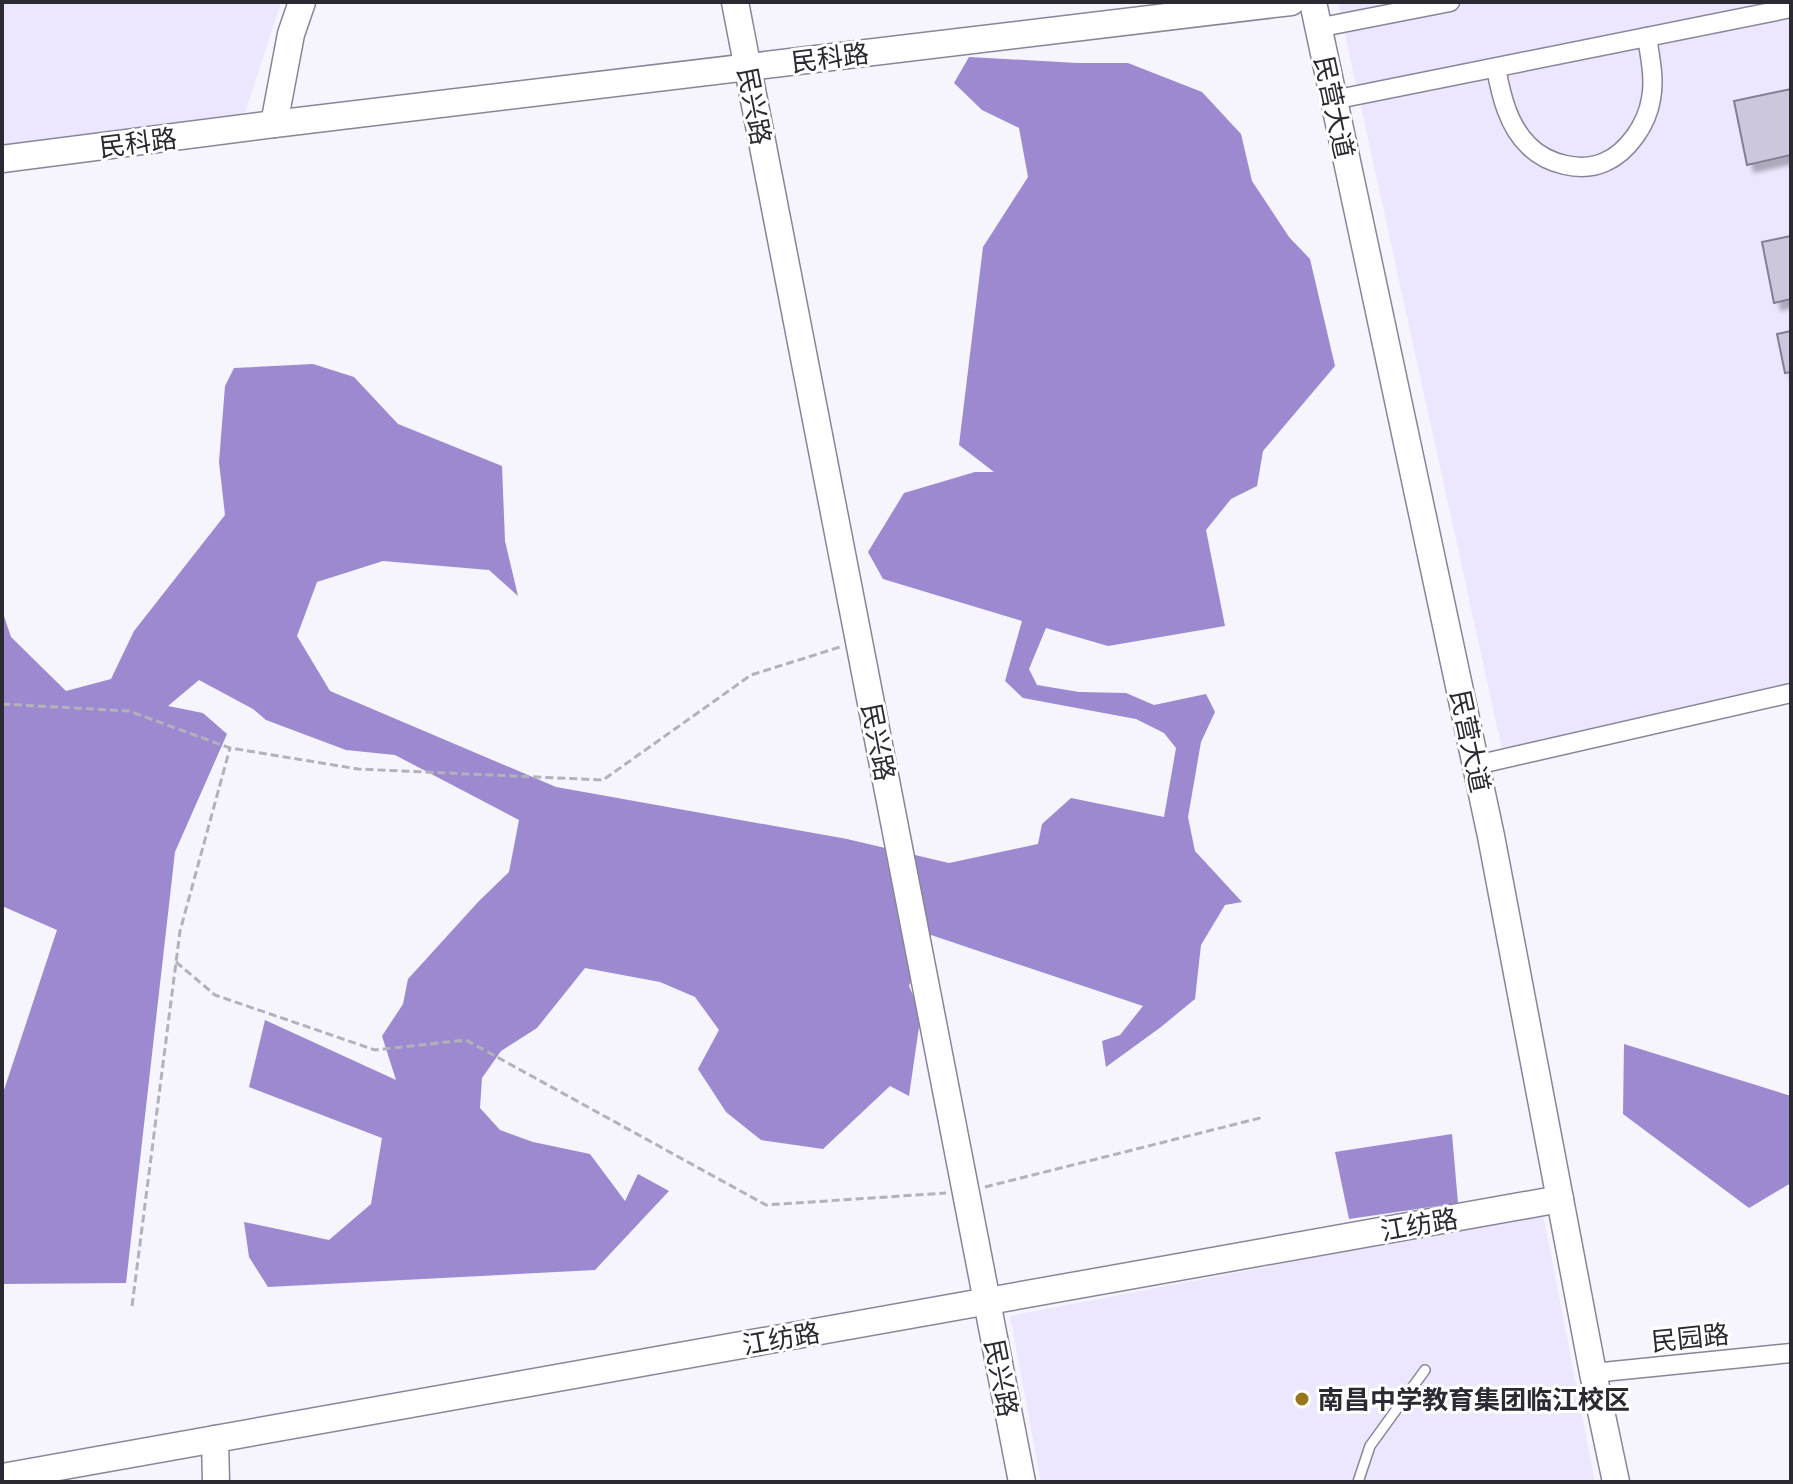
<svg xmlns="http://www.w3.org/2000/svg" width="1793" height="1484" font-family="'IBM Plex Serif','Noto Sans SC',serif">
<defs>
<filter id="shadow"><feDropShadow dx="7" dy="7" stdDeviation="2" flood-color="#0004"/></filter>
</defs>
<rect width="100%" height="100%" fill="#f6f4fd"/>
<g fill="#ece6fe">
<path d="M2,2H281L245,113L2,146Z"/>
<path d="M1338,2H1791V695L1504,758Z"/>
<path d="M1543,1214L1595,1482H1041L1010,1316Z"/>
</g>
<g fill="#9d89d0">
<path d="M969,57L1077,63H1128L1202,92L1241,134L1252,181L1289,237L1310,259L1335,366L1263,451L1257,486L1231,499L1206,530L1225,626L1108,646L1046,628L1029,669L1037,685L1079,692L1126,693L1154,705L1206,694L1215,712L1201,742L1188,817L1195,851L1242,902L1225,905L1201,945L1195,999L1161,1027L1106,1067L1102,1041L1120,1035L1143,1006L931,935L909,986L921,1013L909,1096L890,1086L823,1149L761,1140L726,1112L698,1069L719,1030L695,997L660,982L585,968L537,1028L501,1051L482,1078L480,1108L500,1130L533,1142L590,1154L625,1201L638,1174L669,1191L595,1270L268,1287L249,1257L244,1222L329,1240L371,1204L382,1138L249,1087L265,1020L396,1080L382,1036L403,1004L408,979L479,901L509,872L519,820L395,755L346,750L266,720L253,709L199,680L168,706L203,713L227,734L175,852L126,1283L2,1284V1096L57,930L2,906V610L11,637L66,691L111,679L134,631L225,515L219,462L225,386L234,368L313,364L354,377L398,424L502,466L505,541L518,596L489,570L383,561L317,582L297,636L330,691L556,787L847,839L949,863L1038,844L1042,824L1071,798L1164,817L1176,748L1164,733L1136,719L1023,698L1005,681L1022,621L883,579L868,552L904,493L975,472H994L959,445L983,247L1028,177L1019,128L982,110L954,83Z"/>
<path d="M1624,1044L1791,1096V1183L1749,1208L1623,1114Z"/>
<path d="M1452,1134L1458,1203L1349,1219L1335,1152Z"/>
</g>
<g fill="#ccc7dd" stroke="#847f93" stroke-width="2" filter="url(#shadow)">
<path d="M1791,89V155L1747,165L1734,101Z"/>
<path d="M1791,236V299L1774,303L1762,242Z"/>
<path d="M1791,331V372L1785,373L1777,334Z"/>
</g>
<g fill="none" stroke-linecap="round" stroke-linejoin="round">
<defs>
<path id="lane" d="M1358,1482L1370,1446L1425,1370"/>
<g id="street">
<path d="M1317,28L1450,2"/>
<path d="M1496,68C1501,95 1508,126 1529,146C1547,164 1581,173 1605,162C1628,152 1647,124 1651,99C1655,79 1650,57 1647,37"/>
<path d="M1333,100L1791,8"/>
<path d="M1476,765L1791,693"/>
<path d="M1593,1373L1791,1353"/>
</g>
<g id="secondary">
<path d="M735,2L1022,1482"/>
<path d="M1313,2L1491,836L1593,1373L1616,1482"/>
<path d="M274,124L291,34L302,2"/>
<path d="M2,159L274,124L1291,2"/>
<path d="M215,1439L216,1482"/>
<path d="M2,1477L1560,1199"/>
</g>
</defs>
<use href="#lane" stroke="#898498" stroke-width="12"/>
<use href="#street" stroke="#898498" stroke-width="21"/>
<use href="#secondary" stroke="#898498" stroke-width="29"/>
<g stroke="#b3b1ba" stroke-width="3" stroke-dasharray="8 4" stroke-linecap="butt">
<path d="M2,704L129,711L230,748L358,769L603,780L751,675L840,647"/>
<path d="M176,962L215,995L375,1050L466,1040L766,1205L946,1193"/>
<path d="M985,1187L1264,1117"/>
<path d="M132,1306L180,931L230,748"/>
</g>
<use href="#lane" stroke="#fff" stroke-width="9"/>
<use href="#street" stroke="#fff" stroke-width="18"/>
<use href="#secondary" stroke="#fff" stroke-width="26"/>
</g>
<circle fill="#96761e" stroke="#fff" stroke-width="3" cx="1302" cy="1399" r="8"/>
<g text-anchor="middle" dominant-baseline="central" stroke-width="6" stroke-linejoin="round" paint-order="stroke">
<g font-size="26" fill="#2b2931" stroke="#fff">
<text transform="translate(830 57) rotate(-7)">民科路</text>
<text transform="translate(755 106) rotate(79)">民兴路</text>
<text transform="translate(1335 107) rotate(78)">民营大道</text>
<text transform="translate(138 142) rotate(-7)">民科路</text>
<text transform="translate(1471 741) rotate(78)">民营大道</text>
<text transform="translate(879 742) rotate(79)">民兴路</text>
<text transform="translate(1419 1224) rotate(-10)">江纺路</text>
<text transform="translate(1690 1337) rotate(-6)">民园路</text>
<text transform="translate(781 1338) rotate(-10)">江纺路</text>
<text transform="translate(1002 1378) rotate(79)">民兴路</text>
</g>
<g font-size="26" font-weight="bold" fill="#2b2931" stroke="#fff" text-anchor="start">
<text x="1318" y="1399">南昌中学教育集团临江校区</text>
</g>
</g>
<rect width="1793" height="1484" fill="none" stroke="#2b2931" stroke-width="8"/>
</svg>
